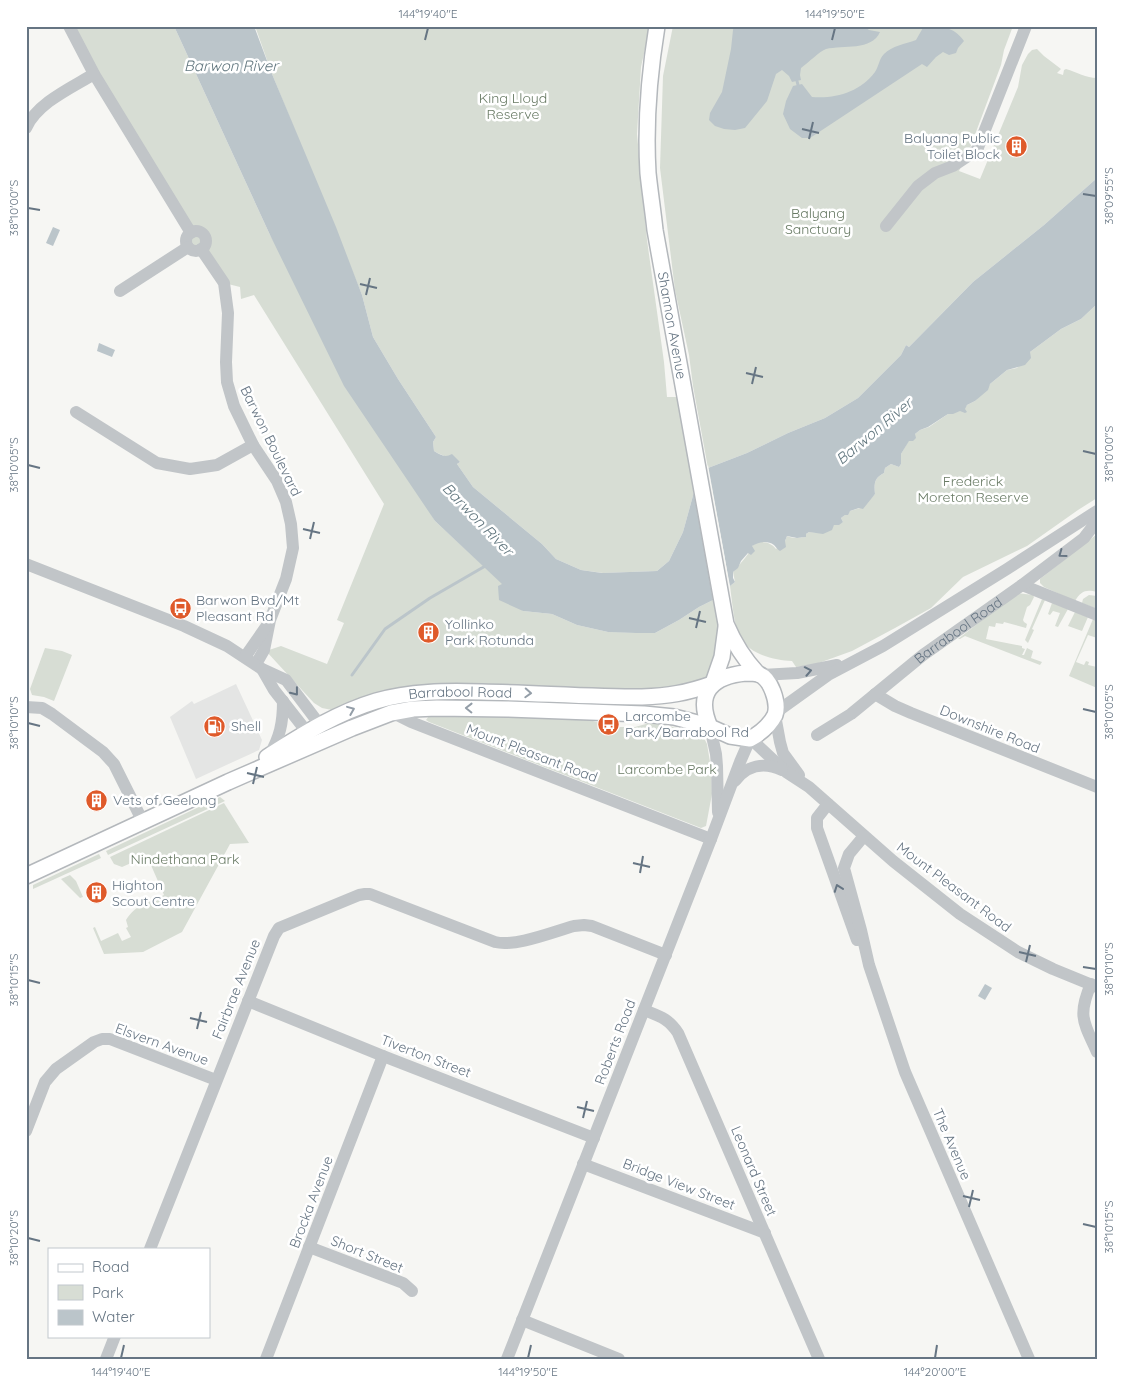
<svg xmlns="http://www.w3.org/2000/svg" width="1123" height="1385" font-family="Quicksand,sans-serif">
<rect width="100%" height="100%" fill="#f6f6f3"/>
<path fill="#e4e5e4" d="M236,684L262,740L259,750L196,779L170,717L192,701L194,704Z"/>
<g fill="#d7ddd4">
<path d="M69,26H174L270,235L435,521L503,584L523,611L552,614L577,625L608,632L655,633L679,620L699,607L713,600L726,624L713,683L688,693L511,687L332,710L322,708L314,703L266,651L281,646L327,664L344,623L337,620L384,504L254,295L241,299L240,287L224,283L195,250H193L187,244V237Z"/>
<path d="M255,26H650L641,67L637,134L647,240L664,362L667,397H685L703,495L694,492L683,532L669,561L657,571L603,573L581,570L556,559L542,544L473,487L457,464L460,462C451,458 442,456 434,451L433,442L436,437L398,379L373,337L362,295L272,74Z"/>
<path d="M673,26H1013L1004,50L1001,65L970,148L959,171L980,179L1018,87L1022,65L1028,54L1032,50L1037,49L1044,56L1061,69L1057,73L1063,75L1064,70L1066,69C1077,72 1086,78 1097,78V178L1044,225L973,282L909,347L906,345L901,355L858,398L825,418L788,433L747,453L708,468L693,386L689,355L675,290L660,168L663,76Z"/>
<path d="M1097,304V498L1078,510L1027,546L963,577L931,608L895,628L852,651L816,664L796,667L792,661C774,660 750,655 740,637C734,626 732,600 730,586L735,582L733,572C736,569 746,557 748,554C749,551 750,548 752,546C759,539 771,542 776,549L785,541L787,536C794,539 799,538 806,537V534L809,532L823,533L834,525L843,522L841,518L850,511L860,508L875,494C874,484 874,478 884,473L885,468L891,464L899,467L901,464V454L909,440L915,434L920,430L929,427L948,414C954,414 958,410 962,411L967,405L975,401L990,384L1007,370L1017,368L1030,352L1061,329L1081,319Z"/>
<path d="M1097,534V592C1086,589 1081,591 1075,601L1044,587L1040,583V579Z"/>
<path d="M1017,593L1033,595L1034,597L1030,605L1027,607L1023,620L1024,622L1027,624L1026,628L1004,622L1003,624L996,623L995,627L989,626L986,639L1022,646V648L1025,649L1022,655H1024L1027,648L1033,651L1031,658L1042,662L1040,665L965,636L960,639H958Z"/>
<path d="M1089,595L1097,596V609L1082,603L1083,599Z"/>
<path d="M1042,599L1045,600L1032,629L1034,630L1028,643L1025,640Z"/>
<path d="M1052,603L1068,609L1058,627L1055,626L1060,613L1053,611L1050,615L1048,614Z"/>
<path d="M1075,612L1088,617L1082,631L1068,626Z"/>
<path d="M1093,619L1097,621V638L1088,635L1076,662L1084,665L1086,661L1089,662L1088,665L1097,667V688L1069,676Z"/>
<path d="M45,648L62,651L72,655L54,701L44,697L32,695L30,689Z"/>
<path d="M429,716L543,717L589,720L615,727H635L653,722L702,734L707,744L711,768L712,794L706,826L701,828L429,722L426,720Z"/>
<path d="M220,797L225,801L108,855L106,851Z"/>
<path d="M224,803L249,843L230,844L182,932L143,952L104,954L93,928L95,927L101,941L118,933L122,941L131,937L126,928L128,927L126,920C136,904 148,903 164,895L147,856L122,867L114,864L110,857Z"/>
<path d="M99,854L101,858L33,889V885Z"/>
<path d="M70,875L76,881L83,897L80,898L61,879Z"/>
</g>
<g fill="#bbc5ca">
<path d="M174,26H254L272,74L336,227L362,295L373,337L398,379L436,437L433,442L434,451C441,455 445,458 452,454L460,462L457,464L473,487L542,544L556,559L581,570L602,573L657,571L669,561L683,532L694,492L713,600L699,607L679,620L655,633H636L608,632L577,625L552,614L523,611L499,600L498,586L502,584L435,521L344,386L270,235Z"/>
<path d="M734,26H863L869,30L880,32C872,51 843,45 826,49C820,51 808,63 801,68L800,75L801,80L792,82L789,76L782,70L776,74L767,101L745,128L735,130L724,129L715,126L709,120L710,113L722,92L731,49L733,30Z"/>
<path d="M924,26C941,26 953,26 964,41L958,48L956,53L949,55L943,52L936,57L927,67L922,64L810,138H802L790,129L783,114L786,101L793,86L802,84L812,97C836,99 860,92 875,72C879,66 879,59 884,54C892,46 905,44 916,40Z"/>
<path d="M1097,178V304L1081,319L1061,329L1030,352L1031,358L1025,365L1007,370L990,384L988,390L975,401L967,405L965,409L967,412L965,413L960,411L953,414H948L928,427L920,430L915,434L916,438L913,441H909L901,454V464L899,467L891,464L885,468L884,473C874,478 874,484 875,494L863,509L859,508L850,511L848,515H845L841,518L843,522L839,525H834L832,530L823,534L809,532L806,534V537L797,538L787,536L785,541L786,547L780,551C778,550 776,547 774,545C767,540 759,542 752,546L755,551L751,555L748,553L741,561L738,568L733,572V578L735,582L730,586L708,468L747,453L788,433L825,418L858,398L901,355L906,345L909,347L973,282L1044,225Z"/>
<path d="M53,227L60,230L53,246L46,243Z"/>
<path d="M99,343L115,350L112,357L97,351Z"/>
<path d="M985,984L992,988L985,1000L978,996Z"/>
</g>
<g fill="#f6f6f3">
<path d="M708,465L724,553L730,589L727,587L706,468Z"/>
<path d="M693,489L695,490L715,601L714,603Z"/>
</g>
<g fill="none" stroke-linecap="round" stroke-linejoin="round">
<g stroke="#bbc5ca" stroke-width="3">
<path d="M797,81L798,85"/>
<path d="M352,675L385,629L430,598L487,565"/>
</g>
<defs>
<g id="major">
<path id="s2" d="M657,26C649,75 645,123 648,173C650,192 653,211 655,230L726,624C734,643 743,658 758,674"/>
<path d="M746,673C749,673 755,673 758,674C771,678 779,703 775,715C770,725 759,734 750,739L730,736L710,727C695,693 712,676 746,673Z"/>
<path d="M713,683L722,657L726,627"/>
<path id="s3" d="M267,757C302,735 336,713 376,701C410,691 446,691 482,692C535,693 589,697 642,697C668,696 687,693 712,684"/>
<path d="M26,876L228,782L352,728L391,713L413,709L437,708L507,709L644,714L674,717L709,726"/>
</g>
</defs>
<use href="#major" stroke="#b4b8bc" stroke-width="18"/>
<g stroke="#c1c5c8" stroke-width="12">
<path d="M69,26L94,74L191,233"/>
<path d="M26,128C37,103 71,88 94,74"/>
<path d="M886,226L918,186L935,173L953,166L977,150L1026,26"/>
<circle cx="196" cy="241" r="10"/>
<path d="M201,249L224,283L228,313L226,362L227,382L234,406L253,445L277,481L286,502L291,524L293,548L286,579L270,620L264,650L256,664"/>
<path d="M120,291L188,247"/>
<path d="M76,412L157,463L190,469L217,465L253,445"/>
<path d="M26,564L184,626L227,646L262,669L286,680L320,725"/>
<path d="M1022,585L1097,615"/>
<path d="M245,657L268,624"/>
<path d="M262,669L274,690L307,732"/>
<path d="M760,675L797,673L837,665"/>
<path d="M875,694L895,706L911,713L1097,787"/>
<path d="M26,707L42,708L52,714L103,752L114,764L143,822"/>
<path d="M391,713L395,714L411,722L711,839"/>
<path d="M775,713L828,675L883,646L1007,569L1097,511"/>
<path d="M775,715L780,742L783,753L799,775"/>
<path d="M710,727L716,754L717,766L718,812"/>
<path id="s1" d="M817,735L851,714L923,655L1022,585L1084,538L1097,521"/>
<path d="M751,739L786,772L809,787L893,861L960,914L1018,952L1053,969L1097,987"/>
<path d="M269,756C280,737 283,723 283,701"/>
<path d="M735,781C747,765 764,762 782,770"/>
<path d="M828,804L817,818V828L857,940"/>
<path d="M864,836L849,854L844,868L861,930L869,965L905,1072L1029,1359"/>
<path d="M1091,984C1077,1016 1084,1023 1097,1052"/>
<path d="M248,1001L383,1056L594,1138"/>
<path d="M644,1010C659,1016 668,1018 678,1033L819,1359"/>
<path d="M26,1131L45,1082L56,1069L94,1042L102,1039H110L216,1080"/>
<path d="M583,1164L765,1233"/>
<path d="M309,1247L403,1283L412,1291"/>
<path d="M150,1249L274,936L279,928L359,895L365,894H370L495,942C516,947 552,932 574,926L584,925L592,926L666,955"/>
<path d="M522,1320L619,1359"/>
<path d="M106,1359L115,1336"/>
<path d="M266,1359L383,1056"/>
<path d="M507,1359L711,839L740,762L750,739"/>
</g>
<use href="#major" stroke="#fff" stroke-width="15"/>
</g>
<defs><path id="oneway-chevron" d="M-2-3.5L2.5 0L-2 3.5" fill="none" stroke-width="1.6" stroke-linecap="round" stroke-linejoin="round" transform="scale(1.25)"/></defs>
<g stroke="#667583">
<use href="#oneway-chevron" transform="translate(1062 554) rotate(144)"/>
<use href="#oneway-chevron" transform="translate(808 671) rotate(-11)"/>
<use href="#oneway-chevron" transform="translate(295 692) rotate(52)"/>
<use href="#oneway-chevron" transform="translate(838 888) rotate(-110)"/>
</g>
<g stroke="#949ea8">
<use href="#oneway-chevron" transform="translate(528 693) rotate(3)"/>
<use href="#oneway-chevron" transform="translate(469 708) rotate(-179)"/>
<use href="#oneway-chevron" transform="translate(351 710) rotate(-22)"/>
</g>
<path fill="none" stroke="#667583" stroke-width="2" d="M425,40L428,28M832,40L835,28M802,129L819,133M809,139L813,122M1083,194L1096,196M28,208L40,210M360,284L377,288M366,295L370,278M746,373L763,377M752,384L756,367M1083,451L1096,454M28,465L40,468M303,529L320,533M310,539L314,522M689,618L706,622M696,628L700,611M1083,709L1096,712M28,723L40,726M247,773L264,777M253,784L257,767M633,863L650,867M640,873L643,856M1019,952L1036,956M1026,962L1030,945M1083,967L1096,969M28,980L40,983M190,1018L207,1022M197,1029L201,1012M577,1107L594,1111M583,1118L587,1101M963,1196L980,1200M969,1207L973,1190M1083,1224L1096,1227M28,1238L40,1241M121,1358L124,1345M528,1358L531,1345M935,1358L937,1345"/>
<defs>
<symbol id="building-disc" viewBox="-11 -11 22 22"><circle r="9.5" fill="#df5a2a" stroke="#fff"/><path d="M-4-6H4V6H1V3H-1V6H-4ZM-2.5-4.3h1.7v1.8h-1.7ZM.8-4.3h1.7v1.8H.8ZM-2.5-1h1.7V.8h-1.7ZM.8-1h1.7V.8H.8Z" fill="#fff"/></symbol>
<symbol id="bus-disc" viewBox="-11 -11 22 22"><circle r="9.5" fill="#df5a2a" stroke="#fff"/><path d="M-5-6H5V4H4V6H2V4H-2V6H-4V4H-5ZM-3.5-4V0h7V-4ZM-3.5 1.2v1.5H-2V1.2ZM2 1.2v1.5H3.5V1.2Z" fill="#fff"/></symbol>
<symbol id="fuel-disc" viewBox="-11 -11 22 22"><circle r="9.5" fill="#df5a2a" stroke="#fff"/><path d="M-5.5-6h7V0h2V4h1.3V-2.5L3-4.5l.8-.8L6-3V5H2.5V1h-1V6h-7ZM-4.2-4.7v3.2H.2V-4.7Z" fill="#fff"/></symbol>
</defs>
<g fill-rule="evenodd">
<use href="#building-disc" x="1004" y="134" width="25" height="25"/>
<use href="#bus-disc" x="168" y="596" width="25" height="25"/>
<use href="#building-disc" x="416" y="620" width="25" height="25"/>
<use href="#bus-disc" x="596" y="712" width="25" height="25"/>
<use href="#fuel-disc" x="202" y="714" width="25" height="25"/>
<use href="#building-disc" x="84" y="788" width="25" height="25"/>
<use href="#building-disc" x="84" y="880" width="25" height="25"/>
</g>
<g text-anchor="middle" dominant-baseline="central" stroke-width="5" stroke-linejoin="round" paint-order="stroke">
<g font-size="14" fill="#687a64" stroke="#fff">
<text x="513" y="98">King Lloyd<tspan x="513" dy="16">Reserve</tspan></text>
<text x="818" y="213">Balyang<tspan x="818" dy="16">Sanctuary</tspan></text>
<text x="973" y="481">Frederick<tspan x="973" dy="16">Moreton Reserve</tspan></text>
<text x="667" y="769">Larcombe Park</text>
<text x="185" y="859">Nindethana Park</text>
</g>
<g font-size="14" fill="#667583" stroke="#fff" text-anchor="start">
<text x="1000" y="138" text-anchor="end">Balyang Public<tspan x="1000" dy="16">Toilet Block</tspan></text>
<text x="196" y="600">Barwon Bvd/Mt<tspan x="196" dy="16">Pleasant Rd</tspan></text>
<text x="445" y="624">Yollinko<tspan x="445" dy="16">Park Rotunda</tspan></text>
<text x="625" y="716">Larcombe<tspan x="625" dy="16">Park/Barrabool Rd</tspan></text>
<text x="231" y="726">Shell</text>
<text x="113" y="800">Vets of Geelong</text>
<text x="112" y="885">Highton<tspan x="112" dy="16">Scout Centre</tspan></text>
</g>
<g font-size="14" fill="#667583" stroke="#fff">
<text stroke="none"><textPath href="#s2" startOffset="302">Shannon Avenue</textPath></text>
<text transform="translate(271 441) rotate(64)">Barwon Boulevard</text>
<text stroke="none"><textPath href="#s1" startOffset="176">Barrabool Road</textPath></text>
<text stroke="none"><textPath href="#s3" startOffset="208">Barrabool Road</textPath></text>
<text transform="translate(990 729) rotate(22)">Downshire Road</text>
<text transform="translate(532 753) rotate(21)">Mount Pleasant Road</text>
<text transform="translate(954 887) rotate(37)">Mount Pleasant Road</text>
<text transform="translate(236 989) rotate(-68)">Fairbrae Avenue</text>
<text transform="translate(615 1042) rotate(-69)">Roberts Road</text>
<text transform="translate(162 1044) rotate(20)">Elsvern Avenue</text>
<text transform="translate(426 1056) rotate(21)">Tiverton Street</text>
<text transform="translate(952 1144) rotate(67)">The Avenue</text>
<text transform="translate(754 1171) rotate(67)">Leonard Street</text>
<text transform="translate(679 1184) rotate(21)">Bridge View Street</text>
<text transform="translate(311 1202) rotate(-69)">Brocka Avenue</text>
<text transform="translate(367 1254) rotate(22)">Short Street</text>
</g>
<g font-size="15" font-style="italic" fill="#62777f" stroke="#fff">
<text x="231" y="65">Barwon River</text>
<text transform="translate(874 431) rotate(-40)">Barwon River</text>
<text transform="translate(478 519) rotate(46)">Barwon River</text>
</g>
</g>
<rect width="1123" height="1385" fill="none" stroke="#ffffff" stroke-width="55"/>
<rect x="48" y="1248" width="162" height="90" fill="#ffffff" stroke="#c2c8cd"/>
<rect x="58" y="1264" width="25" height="8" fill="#ffffff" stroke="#c2c8cd"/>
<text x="92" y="1272" font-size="15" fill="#667583">Road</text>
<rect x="58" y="1285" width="25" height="15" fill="#d7ddd4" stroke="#c2c8cd"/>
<text x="92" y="1298" font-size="15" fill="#667583">Park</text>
<rect x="58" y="1310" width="25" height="15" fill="#bbc5ca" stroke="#c2c8cd"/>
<text x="92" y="1322" font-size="15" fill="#667583">Water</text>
<rect x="28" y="28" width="1068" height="1330" fill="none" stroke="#667583" stroke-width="2"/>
<g font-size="12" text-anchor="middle" fill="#667583">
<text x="428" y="18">144°19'40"E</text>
<text x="835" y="18">144°19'50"E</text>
<text transform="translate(1109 196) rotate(-90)" y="4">38°09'55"S</text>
<text transform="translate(14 208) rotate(-90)" y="4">38°10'00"S</text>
<text transform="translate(1109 454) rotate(-90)" y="4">38°10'00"S</text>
<text transform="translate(14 465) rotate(-90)" y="4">38°10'05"S</text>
<text transform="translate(1109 712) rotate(-90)" y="4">38°10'05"S</text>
<text transform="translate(14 723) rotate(-90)" y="4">38°10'10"S</text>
<text transform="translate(1109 969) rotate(-90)" y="4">38°10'10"S</text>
<text transform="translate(14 980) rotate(-90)" y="4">38°10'15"S</text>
<text transform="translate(1109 1227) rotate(-90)" y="4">38°10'15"S</text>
<text transform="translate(14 1238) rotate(-90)" y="4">38°10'20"S</text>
<text x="121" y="1376">144°19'40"E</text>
<text x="528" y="1376">144°19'50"E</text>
<text x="935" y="1376">144°20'00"E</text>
</g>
</svg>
